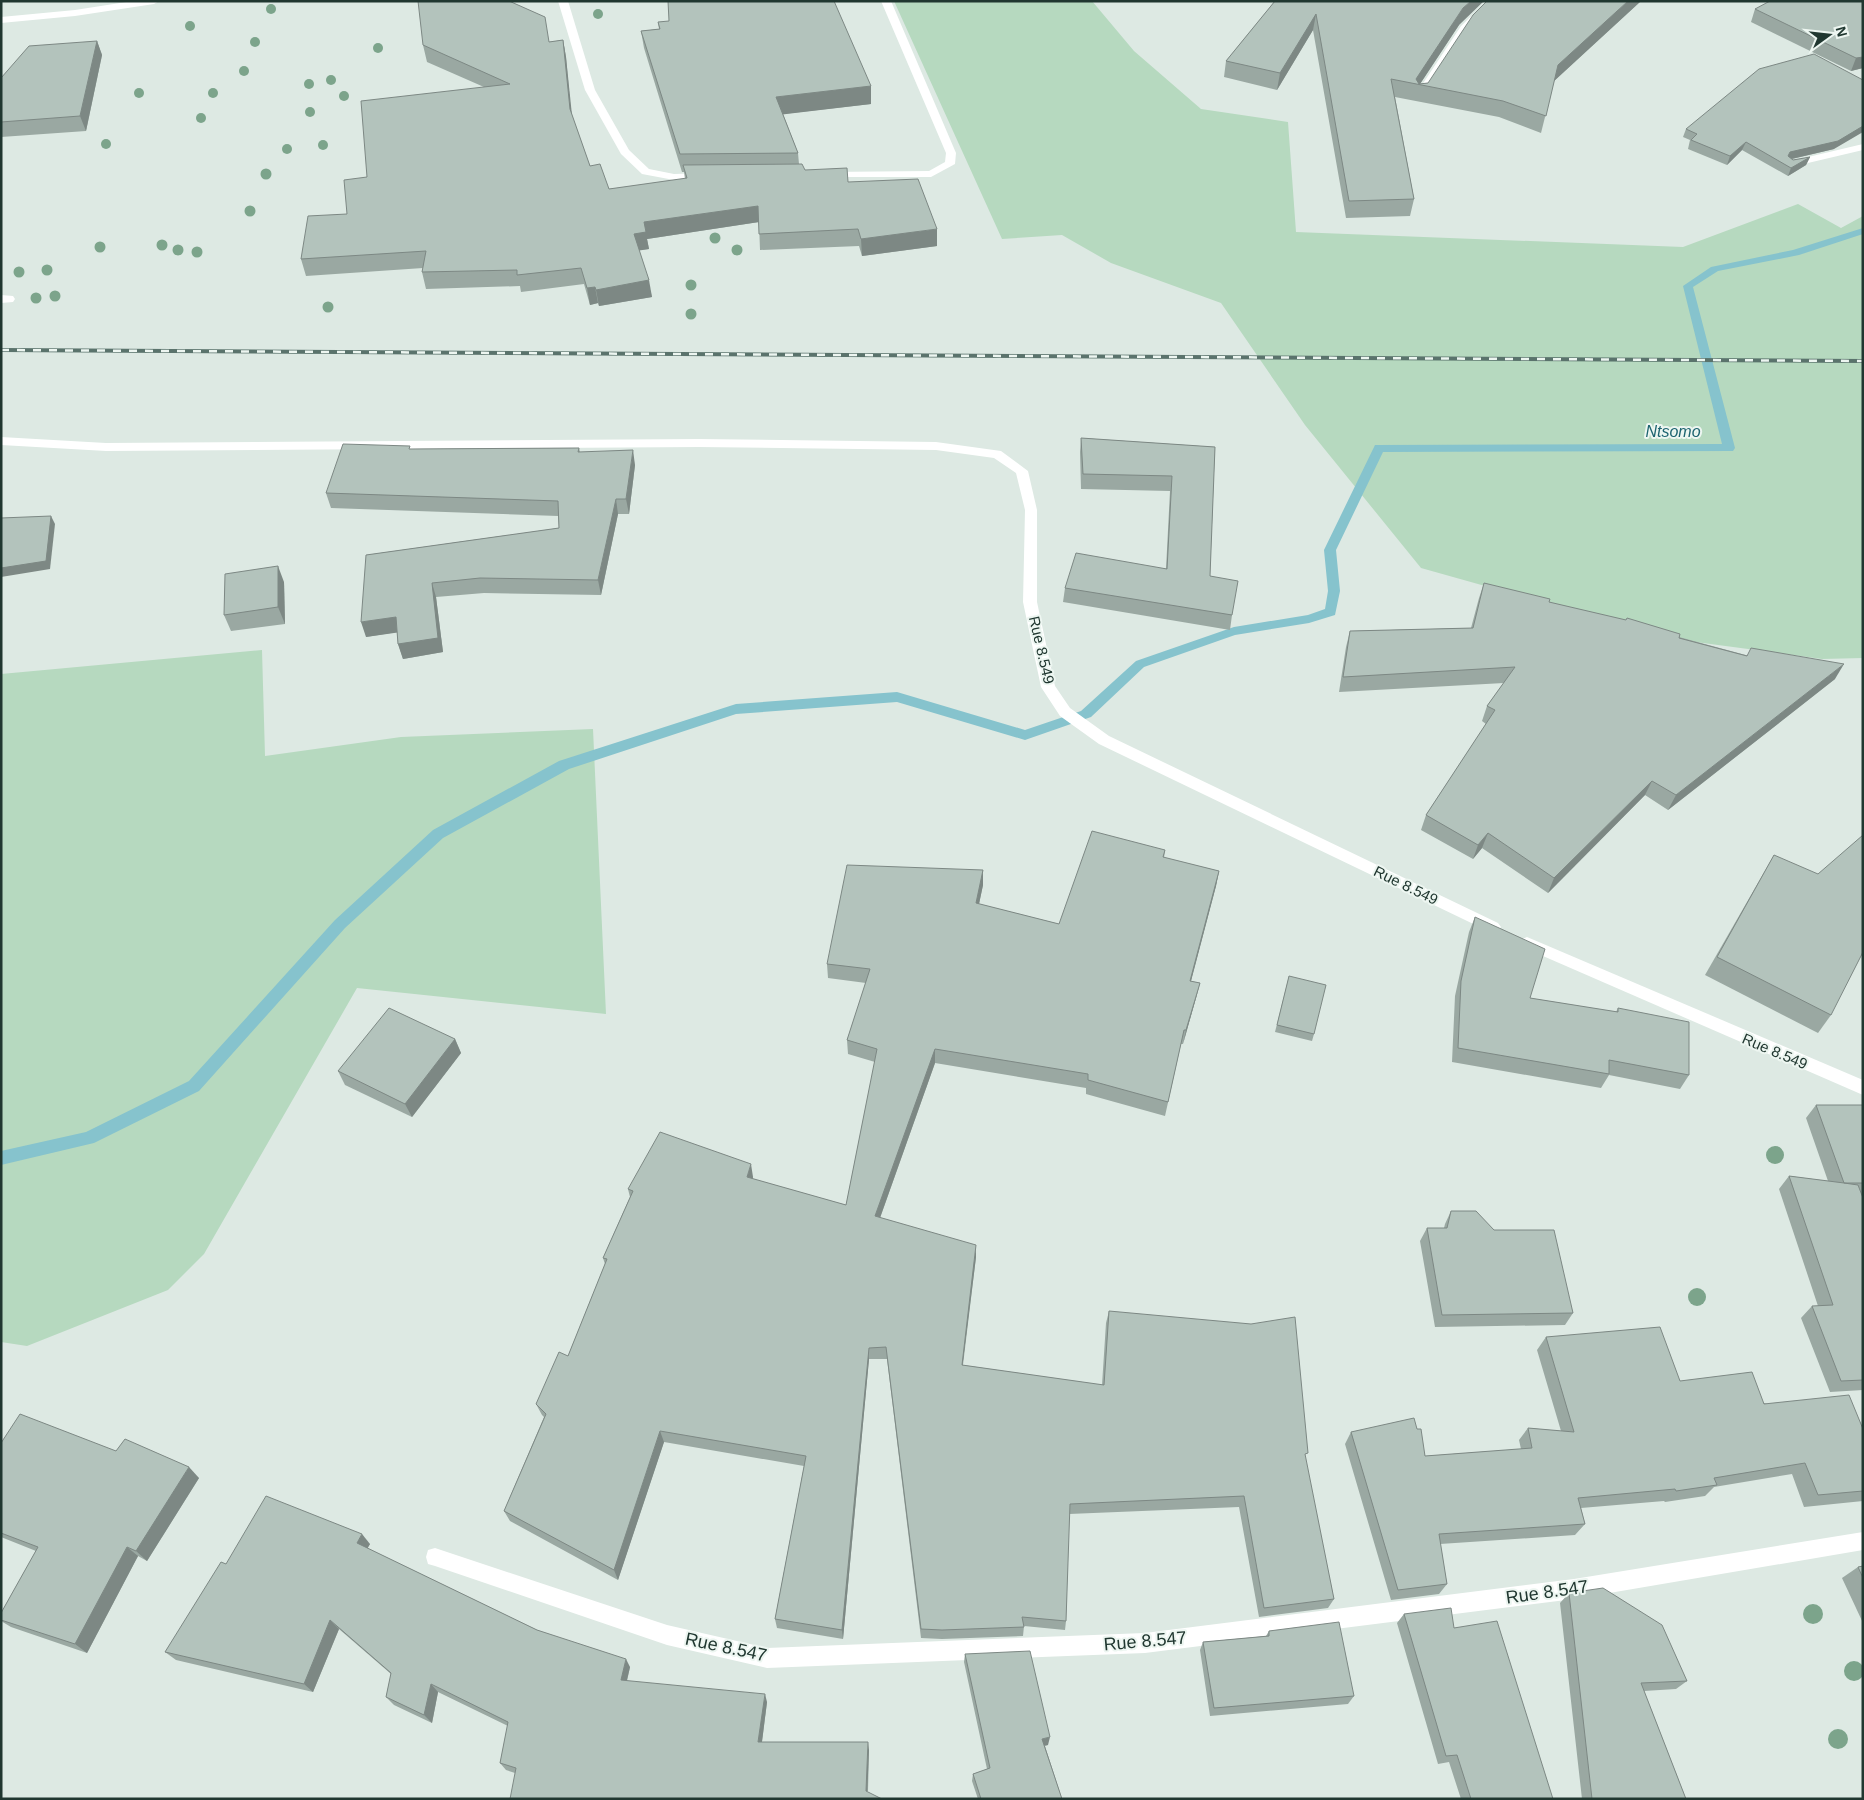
<svg xmlns="http://www.w3.org/2000/svg" width="1864" height="1800" font-family="Arial,sans-serif">
<rect width="100%" height="100%" fill="#dde9e3"/>
<g fill="#b6d9bf">
<path d="M894,1H1092L1134,51L1201,109L1288,122L1296,232L1683,247L1798,204L1841,228L1863,216V658L1822,659L1673,639L1421,568L1305,425L1221,303L1111,263L1062,235L1002,239Z"/>
<path d="M262,650L265,756L401,737L593,729L606,1014L357,988L204,1254L168,1290L27,1346L1,1342V674Z"/>
</g>
<g fill="none" stroke-linecap="round" stroke-linejoin="round">
<path fill="#86c3cd" fill-rule="evenodd" d="M1863,228V234L1799,255L1718,271L1693,287L1735,448L1733,451L1383,452L1336,550L1340,591L1335,615L1309,623L1235,635L1144,667L1091,717L1025,740L897,702L736,714L569,769L443,838L345,928L199,1091L94,1143L1,1165V1151L86,1132L189,1081L335,920L433,830L559,761L736,704L897,692L1025,730L1081,711L1136,661L1234,627L1308,615L1325,609L1328,591L1324,550L1375,445L1722,444L1683,286L1711,267L1793,250Z"/>
<g fill="#fff" fill-rule="evenodd">
<path d="M133,1H159L154,4L75,16L1,23V17L75,10Z"/>
<path d="M558,1H568L595,90L629,150L649,169L674,174L704,173L708,174L709,176L708,178L674,180L642,174L621,154L585,90Z"/>
<path d="M881,1H891L956,153L955,164L931,177H823L822,175L823,173L827,172L929,171L945,162L946,153Z"/>
<path d="M1487,1H1498L1468,30L1423,99H1415L1414,97L1461,26Z"/>
<path d="M1863,144V150L1791,167L1786,164L1787,162Z"/>
<path d="M1,295L13,296L15,299L13,302L1,303Z"/>
<path d="M1,437L106,443L699,439L936,442L1001,451L1028,471L1037,510V602L1055,686L1070,708L1109,736L1498,923L1501,927L1498,931L1493,933L1488,931L1099,744L1060,716L1041,687L1023,602L1025,510L1016,473L994,458L936,450L699,447L106,451L1,445Z"/>
<path d="M1527,937L1863,1080V1095L1522,947L1519,943L1522,939Z"/>
<path d="M1863,1532V1550L1574,1599L1145,1653L767,1668L667,1645L435,1566L428,1564L426,1557L428,1550L435,1548L667,1625L767,1648L1145,1633L1574,1579Z"/>
</g>
<defs>
<path id="rail" d="M1,350L1863,361"/>
</defs>
<use href="#rail" stroke="#5a736c" stroke-width="4"/>
<use href="#rail" stroke="#edf6f1" stroke-width="2.5" stroke-dasharray="8" stroke-linecap="butt"/>
</g>
<g fill="#7ca48b">
<circle cx="271" cy="9" r="5"/>
<circle cx="598" cy="14" r="5"/>
<circle cx="190" cy="26" r="5"/>
<circle cx="255" cy="42" r="5"/>
<circle cx="378" cy="48" r="5"/>
<circle cx="244" cy="71" r="5"/>
<circle cx="331" cy="80" r="5"/>
<circle cx="309" cy="84" r="5"/>
<circle cx="139" cy="93" r="5"/>
<circle cx="213" cy="93" r="5"/>
<circle cx="344" cy="96" r="5"/>
<circle cx="310" cy="112" r="5"/>
<circle cx="201" cy="118" r="5"/>
<circle cx="106" cy="144" r="5"/>
<circle cx="323" cy="145" r="5"/>
<circle cx="287" cy="149" r="5"/>
<circle cx="266" cy="174" r="5.5"/>
<circle cx="250" cy="211" r="5.5"/>
<circle cx="715" cy="238" r="5.5"/>
<circle cx="162" cy="245" r="5.5"/>
<circle cx="100" cy="247" r="5.5"/>
<circle cx="178" cy="250" r="5.5"/>
<circle cx="737" cy="250" r="5.5"/>
<circle cx="197" cy="252" r="5.5"/>
<circle cx="47" cy="270" r="5.5"/>
<circle cx="19" cy="272" r="5.5"/>
<circle cx="691" cy="285" r="5.5"/>
<circle cx="55" cy="296" r="5.5"/>
<circle cx="36" cy="298" r="5.5"/>
<circle cx="328" cy="307" r="5.5"/>
<circle cx="691" cy="314" r="5.5"/>
<circle cx="1775" cy="1155" r="9"/>
<circle cx="1697" cy="1297" r="9"/>
<circle cx="1813" cy="1614" r="10"/>
<circle cx="1854" cy="1671" r="10"/>
<circle cx="1838" cy="1739" r="10"/>
</g>
<g fill="#9aa8a2">
<path d="M1275,1L1459,25L1420,84L1428,83L1641,1L1554,81L1541,133L1499,117L1395,97L1414,199L1410,216L1346,218L1313,30L1277,90L1224,77L1226,61Z"/>
<path d="M1863,1V68L1851,71L1751,22L1755,9Z"/>
<path d="M658,22L871,86V104L783,114L798,153L799,164L805,170L848,182L937,246L862,256L859,246L760,250L759,222L647,239L649,249L639,250L652,297L599,306L598,303L590,305L584,284L521,292L520,286L426,289L422,272L423,268L306,276L301,259L347,214L367,177L484,87L427,62L423,45L549,42L563,40L566,57L571,113L590,166L609,189L685,179L684,172H682L644,48L641,31L659,29Z"/>
<path d="M97,41L102,55L86,131L1,137V78Z"/>
<path d="M1686,129L1834,149L1792,159L1793,160L1810,157L1806,165L1788,176L1742,150L1727,165L1688,149L1690,140L1683,137Z"/>
<path d="M1081,438L1215,447L1210,576L1232,615L1230,630L1063,602L1065,588L1166,569L1170,491L1081,489L1080,452Z"/>
<path d="M579,448L580,452L635,465L629,514H618L601,595L484,593L436,597L443,652L403,659L398,644L397,632L366,637V555L559,528L558,516L331,508L326,493L411,449Z"/>
<path d="M284,582L285,624L231,631L224,615Z"/>
<path d="M1484,583L1549,602L1835,679L1668,810L1645,795L1548,893L1482,848L1473,859L1421,830L1426,815L1486,724L1482,721L1487,706L1504,683L1339,692L1346,647L1350,631L1471,628L1479,598Z"/>
<path d="M1165,850L1164,858L1219,871L1216,886L1191,981L1200,983L1196,998L1183,1044H1181L1165,1116L1086,1094V1088L935,1063L880,1218L976,1257L963,1365L1102,1385L1106,1323L1109,1311L1305,1458L1334,1599L1328,1608L1259,1617L1239,1507L1069,1514L1066,1621L1065,1630L1024,1626L1023,1636L942,1639L921,1638L887,1359H869L843,1639L777,1628L775,1619L804,1466L664,1442L618,1580L510,1521L504,1511L544,1417L542,1415L536,1404L568,1356L605,1264L603,1258L630,1197L628,1189L753,1177V1179L846,1205L875,1062L848,1054L847,1040L866,983L828,978L827,964L983,870V885L979,904L1059,924Z"/>
<path d="M1774,855L1831,1015L1818,1033L1705,975Z"/>
<path d="M1475,917L1530,998L1616,1012L1618,1008L1689,1075L1680,1089L1609,1075L1601,1088L1452,1062L1455,996L1469,932Z"/>
<path d="M1289,976L1314,1034L1312,1041L1275,1032Z"/>
<path d="M455,1039L461,1053L412,1117L345,1085L338,1071Z"/>
<path d="M1816,1105H1863V1196H1862L1863,1198V1390L1830,1392L1801,1318L1812,1306H1818L1779,1189L1789,1176L1828,1181L1806,1118Z"/>
<path d="M1451,1211L1573,1313L1565,1325L1435,1327L1420,1241L1427,1228H1444L1445,1224Z"/>
<path d="M1546,1337L1680,1381L1863,1429V1501L1804,1507L1792,1474L1714,1487L1705,1496L1665,1502L1664,1501L1581,1508L1585,1524L1575,1535L1440,1544L1447,1584L1439,1594L1391,1600L1345,1444L1351,1432L1417,1429L1425,1456L1521,1449L1519,1440L1528,1428L1561,1431L1537,1350Z"/>
<path d="M1,1443L116,1451L199,1478L147,1561L138,1556L87,1653L11,1627L1,1621V1613L36,1551L1,1537Z"/>
<path d="M370,1544L367,1548L537,1630L630,1667L627,1681L767,1702L762,1742L869,1750L868,1791L515,1773L506,1770L500,1763L508,1726L438,1692L432,1723L394,1705L386,1697L391,1674L339,1629L313,1692L176,1660L165,1652L226,1564Z"/>
<path d="M1863,1566V1623L1842,1578L1858,1567Z"/>
<path d="M1569,1593L1687,1681L1676,1689L1644,1691L1686,1799H1582L1560,1603Z"/>
<path d="M1404,1614L1454,1628L1553,1799H1461L1449,1762L1438,1764L1397,1623Z"/>
<path d="M1269,1631L1354,1696L1348,1704L1210,1716L1200,1650L1203,1642L1266,1636Z"/>
<path d="M965,1654L1048,1745L1045,1746L1062,1799H978L972,1781L973,1774L987,1769L964,1662Z"/>
</g>
<g fill="#7d8884">
<path d="M1471,1H1484L1459,25L1420,84H1415L1416,79L1463,8Z"/>
<path d="M1628,1H1641L1553,82L1558,65Z"/>
<path d="M1316,14L1313,30L1277,90L1280,73Z"/>
<path d="M563,40L566,57L573,125L570,109Z"/>
<path d="M97,41L102,55L86,131L80,116Z"/>
<path d="M1863,57V68L1851,71L1856,58Z"/>
<path d="M871,86V104L778,115L776,97Z"/>
<path d="M1863,126V132L1834,149L1787,160L1784,165L1790,152Z"/>
<path d="M1746,142L1742,150L1727,165L1730,156Z"/>
<path d="M1810,157L1806,165L1788,176L1791,168Z"/>
<path d="M758,206L759,222L647,239L649,249L636,251L634,234L644,222Z"/>
<path d="M937,229V246L862,256L861,239Z"/>
<path d="M649,280L652,297L599,306L596,290Z"/>
<path d="M595,287L598,303L590,305L587,288Z"/>
<path d="M633,450L635,465L629,514L626,499Z"/>
<path d="M616,499L618,514L601,595L598,580Z"/>
<path d="M51,516L55,524L50,569L1,577V568Z"/>
<path d="M278,566L284,582L285,624L278,607Z"/>
<path d="M432,583L436,597L443,652L403,659L398,644Z"/>
<path d="M396,617L401,632L366,637L361,622Z"/>
<path d="M1844,664L1835,679L1668,810L1676,795Z"/>
<path d="M1652,781L1645,795L1548,893L1554,878Z"/>
<path d="M1488,833L1482,848L1473,859L1478,845Z"/>
<path d="M983,870V885L976,918V903Z"/>
<path d="M1219,871L1216,886L1187,996L1190,981Z"/>
<path d="M1200,983L1196,998L1183,1044L1186,1030Z"/>
<path d="M455,1039L461,1053L412,1117L405,1104Z"/>
<path d="M935,1049V1063L876,1229L875,1216Z"/>
<path d="M751,1164L753,1177L749,1190L747,1177Z"/>
<path d="M976,1245V1257L961,1377L962,1365Z"/>
<path d="M869,1348V1359L843,1639L842,1630Z"/>
<path d="M660,1431L664,1442L618,1580L614,1570Z"/>
<path d="M189,1467L199,1478L147,1561L136,1551Z"/>
<path d="M362,1534L370,1544L365,1553L357,1543Z"/>
<path d="M127,1547L138,1556L87,1653L75,1644Z"/>
<path d="M330,1620L339,1629L313,1692L304,1684Z"/>
<path d="M626,1659L630,1667L625,1688L621,1680Z"/>
<path d="M431,1684L438,1692L432,1723L424,1715Z"/>
<path d="M765,1694L767,1702L761,1749L758,1742Z"/>
<path d="M1050,1737L1048,1745L1041,1746L1042,1739Z"/>
<path d="M868,1742L869,1750L867,1798L866,1791Z"/>
</g>
<g fill="#b3c3bc" stroke="#7d8884">
<path d="M418,1H509L545,17L549,42L563,40L570,109L590,166L600,164L609,189L687,178L683,165L802,164L805,170L847,168L848,182L918,179L937,229L861,239L858,229L759,234L758,206L644,222L646,232L634,234L649,280L596,290L595,287L587,288L581,268L517,275V270L422,272L426,251L301,259L308,216L347,214L344,180L367,177L361,101L510,84L423,45Z"/>
<path d="M668,1H834L871,86L776,97L798,153L680,154L641,31L660,29L658,22L669,21Z"/>
<path d="M1275,1H1471L1463,8L1416,79L1419,84L1428,83L1473,15L1487,1H1628L1558,65L1546,116L1503,101L1391,79L1414,199L1349,201L1316,14L1280,73L1226,61Z"/>
<path d="M1770,1H1863V57L1856,58L1755,9Z"/>
<path d="M97,41L80,116L1,122V78L29,46Z"/>
<path d="M1814,54L1863,80V126L1838,141L1790,152L1788,156L1793,160L1810,157L1791,168L1746,142L1730,156L1691,140L1697,134L1686,129L1759,69Z"/>
<path d="M1081,438L1215,447L1210,576L1238,581L1232,615L1065,588L1076,553L1167,569L1172,476L1083,474Z"/>
<path d="M343,444L410,446L409,449L579,448L578,452L633,450L626,499H616L598,580L480,578L432,583L438,638L398,644L396,617L361,622L366,555L559,528L558,501L326,493Z"/>
<path d="M51,516L46,561L1,568V518Z"/>
<path d="M278,566V607L224,615L225,574Z"/>
<path d="M1484,583L1550,599L1549,602L1626,620L1627,618L1680,634L1679,638L1747,656L1751,648L1844,664L1676,795L1652,781L1554,878L1488,833L1478,845L1426,815L1495,710L1487,706L1515,667L1343,677L1350,631L1473,628Z"/>
<path d="M1092,831L1165,850L1163,857L1219,871L1190,981L1200,983L1186,1030H1184L1168,1102L1088,1080V1074L935,1049L875,1216L976,1245L962,1365L1104,1385L1109,1311L1251,1324L1295,1317L1308,1453L1305,1454L1334,1599L1264,1608L1244,1496L1070,1504L1066,1621L1022,1617L1024,1627L942,1630L921,1629L886,1347L869,1348L842,1630L775,1619L806,1456L660,1431L614,1570L504,1511L546,1414L536,1404L559,1352L568,1356L607,1259L603,1258L633,1191L628,1189L660,1132L751,1164L747,1177L846,1205L877,1049L847,1040L870,969L827,964L847,865L983,870L976,903L1059,924Z"/>
<path d="M1863,835V952L1831,1015L1717,957L1774,855L1818,874Z"/>
<path d="M1475,917L1545,949L1530,998L1618,1012V1008L1689,1022V1075L1609,1060V1074L1458,1048L1461,981Z"/>
<path d="M1289,976L1326,985L1314,1034L1277,1025Z"/>
<path d="M389,1008L455,1039L405,1104L338,1071Z"/>
<path d="M1816,1105H1863V1183H1844L1858,1185L1863,1198V1380L1841,1381L1812,1306L1833,1305L1789,1176L1844,1183Z"/>
<path d="M1451,1211H1476L1494,1230H1554L1573,1313L1442,1315L1427,1228H1447Z"/>
<path d="M1660,1327L1680,1381L1752,1372L1764,1404L1849,1395L1863,1429V1491L1818,1495L1805,1463L1714,1478L1717,1485L1676,1491L1675,1489L1578,1498L1585,1524L1439,1534L1447,1584L1398,1590L1351,1432L1414,1418L1417,1429H1421L1425,1456L1532,1448L1528,1428L1574,1432L1546,1337Z"/>
<path d="M20,1414L116,1451L125,1439L189,1467L136,1551L127,1547L75,1644L1,1620V1613L38,1547L1,1533V1443Z"/>
<path d="M266,1496L362,1534L357,1543L537,1630L626,1659L621,1680L765,1694L758,1742H868L866,1791L882,1799H510L516,1768L500,1763L508,1722L431,1684L424,1715L386,1697L391,1673L330,1620L304,1684L165,1652L221,1562L226,1564Z"/>
<path d="M1863,1566V1578L1858,1567Z"/>
<path d="M1603,1588L1662,1625L1687,1681L1641,1683L1686,1799H1592L1569,1593Z"/>
<path d="M1451,1608L1454,1628L1497,1621L1553,1799H1471L1457,1755L1446,1756L1404,1614Z"/>
<path d="M1339,1622L1354,1696L1214,1708L1203,1642L1269,1636V1631Z"/>
<path d="M1030,1651L1050,1737L1042,1739L1062,1799H981L973,1774L990,1768L965,1654Z"/>
</g>
<g text-anchor="middle" dominant-baseline="central" stroke-width="4" stroke-linejoin="round" paint-order="stroke">
<g font-size="15" fill="#203730" stroke="#edf6f1">
<text transform="translate(1042 650) rotate(77)">Rue 8.549</text>
<text transform="translate(1406 885) rotate(26)">Rue 8.549</text>
<text transform="translate(1775 1051) rotate(23)">Rue 8.549</text>
</g>
<g font-size="16" font-style="italic" fill="#1d6470" stroke="#edf6f1">
<text x="1673" y="431">Ntsomo</text>
</g>
<g font-size="18" fill="#203730" stroke="#edf6f1">
<text transform="translate(1547 1592) rotate(-8)">Rue 8.547</text>
<text transform="translate(1145 1641) rotate(-5)">Rue 8.547</text>
<text transform="translate(726 1647) rotate(12)">Rue 8.547</text>
</g>
</g>
<rect width="1864" height="1800" fill="none" stroke="#203730" stroke-width="5"/>
<g transform="translate(1829 35) rotate(75)" stroke="#edf6f1" stroke-width="4" paint-order="stroke">
<path d="M0-4L9 19L0 12L-9 19Z" fill="#203730"/>
<text y="-8" font-size="14" font-weight="bold" text-anchor="middle" fill="#203730">N</text>
</g>
</svg>
